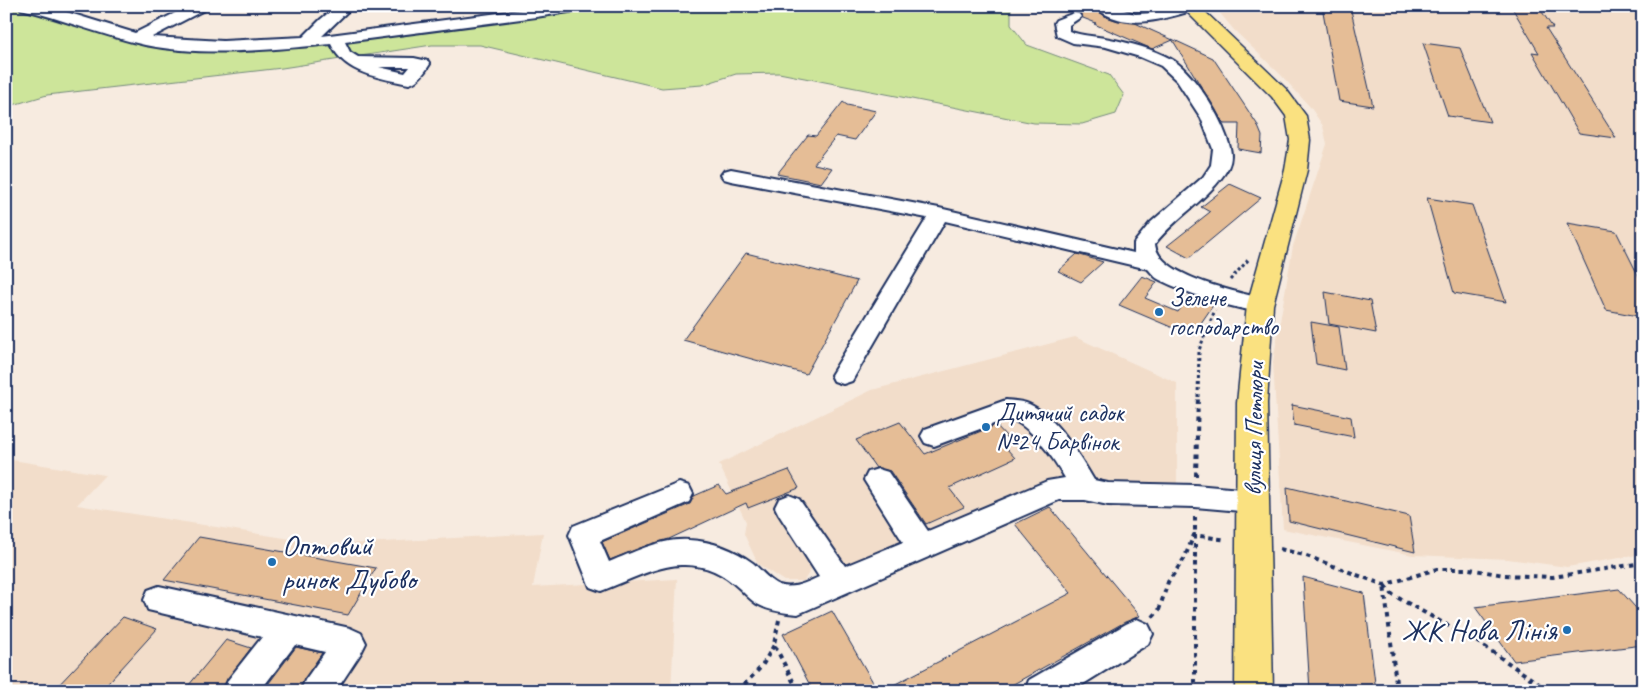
<svg xmlns="http://www.w3.org/2000/svg" width="1649" height="697" font-family="Caveat,sans-serif">
<rect width="100%" height="100%" fill="#f7ebe0"/>
<filter id="ink" filterUnits="userSpaceOnUse"><feTurbulence type="fractalNoise" baseFrequency=".02" numOctaves="2"/><feDisplacementMap in="SourceGraphic" scale="10" xChannelSelector="R" yChannelSelector="G"/><feConvolveMatrix kernelMatrix="1 2 1 2 8 2 1 2 1" color-interpolation-filters="sRGB"/></filter>
<g filter="url(#ink)">
<g fill="#f2ddca">
<path d="M1214,6H1643V554L1567,567L1508,559L1413,555L1283,529L1273,362L1293,246L1327,144L1323,126L1311,108L1281,75L1234,30Z"/>
<path d="M1075,337L1177,383V490L1079,481L909,541L846,568L811,559L812,567L804,581H784L758,564L744,534L746,522L719,464L872,390Z"/>
<path d="M6,459L105,475L77,505L329,545L543,533L533,587L677,579L671,691H6Z"/>
</g>
<path fill="#cde59a" stroke="#748a7c" d="M6,6H85L68,13L50,11L97,32L156,46L197,50L535,17L600,6H1011V25L1027,45L1109,75L1124,95L1116,114L1082,124L1034,123L779,73L736,74L702,85L662,88L480,45H432L282,68L47,95L6,107Z"/>
<g fill="#e5bd96" stroke="#1b2f5e">
<path d="M1057,6H1092L1106,17L1118,21L1135,23L1173,40L1152,49L1094,24L1096,23L1083,18L1079,12H1071Z"/>
<path d="M1322,6H1350L1373,106L1339,101Z"/>
<path d="M1511,6H1538L1553,28H1546L1616,138L1579,133L1532,52L1539,53Z"/>
<path d="M1172,39L1213,58L1257,124L1262,136L1261,153L1238,149L1239,124H1224Z"/>
<path d="M1423,43L1460,48L1490,122L1448,116Z"/>
<path d="M843,102L847,105L876,111L855,140L836,136L814,164L832,168L821,183L777,174L808,135L816,136Z"/>
<path d="M1230,184L1261,198L1189,258L1167,246L1210,212L1201,207Z"/>
<path d="M1427,198L1472,205L1506,302L1454,293Z"/>
<path d="M1567,223L1616,231L1643,285V317L1606,310Z"/>
<path d="M746,253L857,281L806,374L683,340Z"/>
<path d="M1077,254L1103,262L1081,282L1058,271Z"/>
<path d="M1142,276L1157,282L1145,298L1178,312L1190,295L1214,304L1192,336L1119,305Z"/>
<path d="M1325,292L1370,301L1376,333L1329,324Z"/>
<path d="M1311,322L1339,327L1345,370L1316,364Z"/>
<path d="M1292,405L1351,417L1354,437L1294,425Z"/>
<path d="M900,422L925,454L996,425L1007,437L999,440L1015,458L949,488L964,507L926,524L890,471L876,468L856,440Z"/>
<path d="M789,470L799,488L748,508L746,503L669,539L648,545L610,560L602,542L690,504L694,496L719,485L726,494Z"/>
<path d="M1287,487L1409,516L1415,552L1289,521Z"/>
<path d="M1050,507L1140,616L1125,622L1001,691H882L1071,593L1015,524Z"/>
<path d="M199,537L376,568L348,615L164,580Z"/>
<path d="M1303,577L1364,593L1376,691H1310Z"/>
<path d="M1619,589L1643,616V645L1514,661L1475,607Z"/>
<path d="M832,611L878,691H813L783,634Z"/>
<path d="M123,617L157,629L101,691H53Z"/>
<path d="M226,640L251,648L219,691H184Z"/>
<path d="M296,647L322,653L297,691H263Z"/>
</g>
<g fill="none" stroke-linecap="round" stroke-linejoin="round">
<defs>
<g id="minor">
<path d="M19,6H47L135,33L189,6H208L206,9L152,37L223,41L303,37L321,19L337,6H353L322,36L552,6H589L582,10L536,17L345,42L350,52L358,57L414,58L428,61L430,64C425,72 418,82 409,84C380,78 344,74 331,44C270,50 205,57 145,45C103,36 63,19 21,9ZM379,67H410L405,73Z"/>
<path d="M1094,6H1113L1135,14L1151,13L1176,6L1197,7L1195,10C1165,18 1137,29 1107,15C1102,12 1097,10 1094,6Z"/>
<path d="M1074,13L1079,14L1081,17L1069,25V31C1082,36 1096,36 1110,39C1130,43 1153,49 1171,59C1190,69 1215,108 1223,128C1228,141 1235,154 1228,168C1210,199 1176,216 1155,244C1158,277 1240,292 1268,300L1271,305L1268,310C1248,316 1180,290 1160,280C1155,278 1152,273 1148,269L945,221L852,381L843,384L834,381L831,375L927,218L731,181L724,179L721,175L724,171L731,169L939,208L1134,253V243L1150,223L1203,177L1211,165L1213,149L1201,118L1177,81L1161,66L1140,57L1106,47L1073,43L1057,36L1054,23L1056,20Z"/>
<path d="M1006,400C1014,401 1022,401 1029,404C1055,415 1080,456 1094,480L1108,483L1195,485L1252,490L1262,493L1266,501L1262,509L1252,512L1195,507L1108,505L1085,500H1059L798,614C784,613 770,611 757,604C751,600 745,594 740,589C723,573 705,564 681,565C654,566 626,582 601,591L590,587L569,535L573,526L679,483L689,486L693,494L689,502L600,541L609,562C634,552 662,538 689,540C712,541 735,550 753,563C761,570 769,581 779,585C793,590 807,582 819,577L779,515L775,507L779,499L789,495L799,499L845,566L903,542L864,480L868,472L878,469L888,472L928,531L1047,481L1065,478C1055,460 1028,421 1007,419L934,446L925,443L921,436L925,429Z"/>
<path d="M159,586L350,628L361,633L366,643L361,653L336,691H301L305,680L325,652L295,645L260,691H224L228,680L262,637L148,610L144,600L148,590Z"/>
<path d="M1137,619L1148,624L1153,634L1148,644L1072,691H1025L1029,680L1126,624Z"/>
</g>
<path id="major" d="M1181,6H1199L1286,89L1306,116L1310,140L1307,170L1273,305L1267,403L1273,691H1235L1237,403L1247,305L1285,170L1290,140L1286,116L1272,97Z"/>
</defs>
<use href="#minor" stroke="#1b2f5e" stroke-width="4"/>
<use href="#major" stroke="#1b2f5e" stroke-width="3"/>
<g stroke="#1b2f5e" stroke-width="3" stroke-dasharray="3 3" stroke-linecap="butt">
<path d="M1230,280L1249,259"/>
<path d="M1198,397L1199,350L1215,310"/>
</g>
<g stroke="#1b2f5e" stroke-width="4" stroke-dasharray="4.5 4.5" stroke-linecap="butt">
<path d="M1196,476L1198,396"/>
<path d="M1195,517V691"/>
<path d="M1280,549L1304,555L1384,585L1437,569H1469L1504,575L1553,577L1643,563"/>
<path d="M1153,617L1159,610L1168,582L1184,559L1194,535L1227,540"/>
<path d="M779,620L774,644L798,691"/>
<path d="M738,691L762,666L774,645"/>
<path d="M1397,691L1384,585L1393,595L1481,644L1549,691"/>
</g>
<use href="#minor" fill="#fff" fill-rule="evenodd"/>
<use href="#major" fill="#fae180" fill-rule="evenodd"/>
</g>
</g>
<g fill="#1f6fb2" stroke="#fff" stroke-width="2">
<circle cx="1159" cy="312" r="5"/>
<circle cx="986" cy="427" r="5"/>
<circle cx="272" cy="562" r="5"/>
<circle cx="1567" cy="630" r="5"/>
</g>
<g text-anchor="middle" dominant-baseline="central" stroke-width="4.5" stroke-linejoin="round" paint-order="stroke">
<g font-size="25" fill="#1b2f5e" stroke="#fff" text-anchor="start">
<text x="1169" y="298">Зелене<tspan x="1169" dy="29">господарство</tspan></text>
<text x="996" y="413">Дитячий садок<tspan x="996" dy="29">№24 Барвінок</tspan></text>
</g>
<g font-size="25" fill="#1b2f5e" stroke="#fff">
<text transform="translate(1254 429) rotate(-89)">вулиця Петлюри</text>
</g>
<g font-size="30" fill="#1b2f5e" stroke="#fff" text-anchor="start">
<text x="282" y="545">Оптовий<tspan x="282" dy="34">ринок Дубово</tspan></text>
<text x="1557" y="630" text-anchor="end">ЖК Нова Лінія</text>
</g>
</g>
<rect width="1649" height="697" fill="none" stroke="#fff" stroke-width="25"/>
<rect x="12" y="12" width="1624" height="672" fill="none" stroke="#1b2f5e" stroke-width="2" filter="url(#ink)"/>
</svg>
